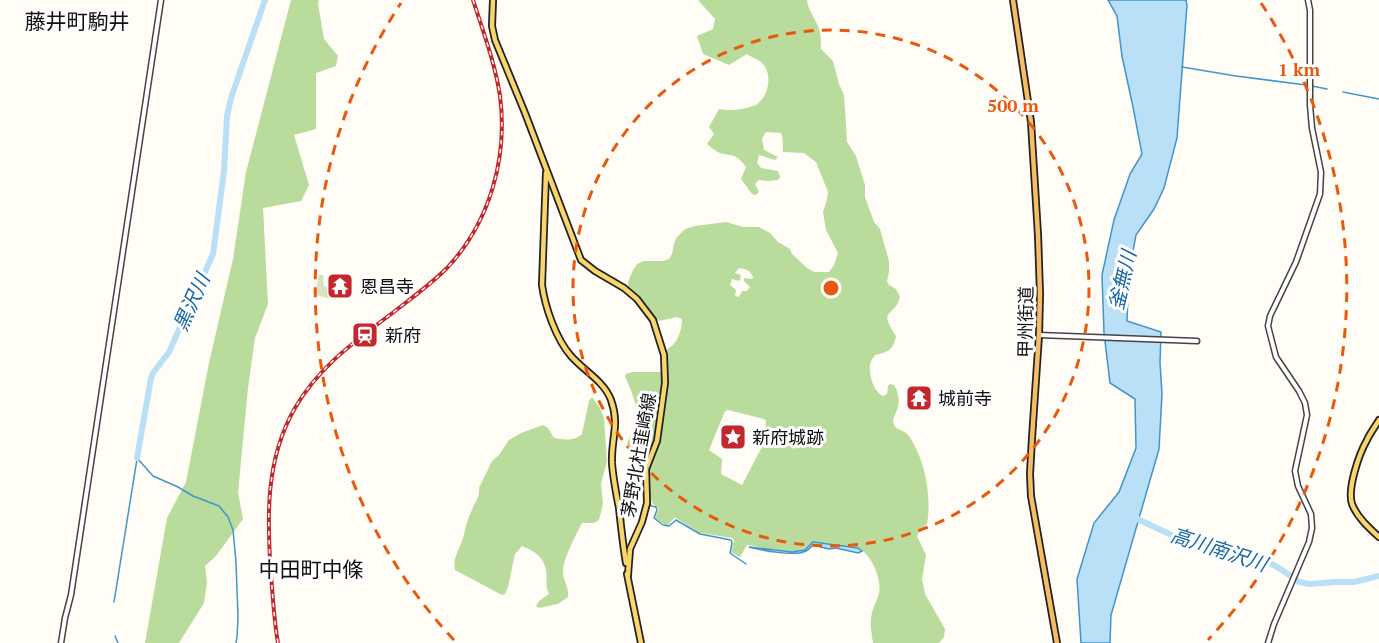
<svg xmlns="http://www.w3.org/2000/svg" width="1379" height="643" font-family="'PT Serif','Noto Sans JP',serif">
<rect width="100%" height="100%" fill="#fffdf5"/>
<g fill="#b9dc9c" fill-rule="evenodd">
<path d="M291,0H319L318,4L324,39L338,56L336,66L316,73V129L294,135L309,185L301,201L263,208L268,304L255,338L248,388L238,493L243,519L216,556L205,566L207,582L204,603L179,643H145L167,518L186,482L209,363L233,259L246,172Z"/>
<path d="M698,0H807C808,9 813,15 817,24C821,32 821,39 821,49L833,61L839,84L844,95L847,142L856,156L865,185V197L874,222L880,229L889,261V272L887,281L889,285L896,289L900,297C894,319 877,307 896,336C893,350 889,352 875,355C874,357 871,360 870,364C869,375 873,391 883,396L887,394L888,386L890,384L894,385C898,391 900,400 898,407C897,413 891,418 894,425C896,430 904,430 908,435C925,458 932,497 927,524L920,530L917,536L926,555L922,579L925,594L945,629L944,637L939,643H873C872,636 870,627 871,620C871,610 877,602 879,593C882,578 871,555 859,548L814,542L804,550L796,552L762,548L749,545H747L740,557L731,552L734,541L732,538L700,533L676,518H674L667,526L665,525L655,518L659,509L653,504L650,496L648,473L662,423L667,376L665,352C667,349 670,347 673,345C679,338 682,328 682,319L677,317L659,321L656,319L646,304L628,287V282L633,270L637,264L644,261H663L669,259L672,254L674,244L676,238L685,229L695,226L726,222L743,227H759L770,233L778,242L790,249L792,254L807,268L814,272H829L834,265L838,253L826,230L823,212L827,199L828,192L816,162L804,153L783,152C782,146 784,139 781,133L766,132L762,139L764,150L778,157L775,160L759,155L757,163L761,168L778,171L780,177L778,180L768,181L759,180L755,184L759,192L756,195L752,194L741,179L746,167C735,153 735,157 720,153C715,151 711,147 707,144L714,134L709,127L719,109C730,111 742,110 753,106C767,102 774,76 763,64C760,60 751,57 747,54L729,65L703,54L697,36L713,29L715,19ZM739,268C746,269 750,270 753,277L752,279L744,278V281L750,287L747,291H742L739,297L735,296L736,290L730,285L732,279L739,281L740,280L741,275L735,273ZM728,410L764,419L766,421L764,443L742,485L721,474L722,459L709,450L725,411Z"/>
<path d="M632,372H661L663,374L655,441L652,448L647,456H645L627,445C628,437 633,433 635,426C641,410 631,391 625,376L626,374Z"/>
<path d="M592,397L600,408L604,418L607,461L601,484L603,504L599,520L594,523H582C576,535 562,561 563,573C564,582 569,587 568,597L558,604L539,608L536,606L539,601L549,594C544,584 548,580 546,570C544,557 534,551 522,546L515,554L508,587L505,594L502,595L455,570C452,558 460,549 463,538C466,528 467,519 472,510C475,502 480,497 479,488L492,461L499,455L509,440L521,433L543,425L548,428L554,438C564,440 575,441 582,434L589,401Z"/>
</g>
<path fill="#d9e3c4" d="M319,274L324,276L323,279L324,286L335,292L339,291L341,293L340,297L335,300L316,295V291Z"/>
<g fill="#b9e0f7" stroke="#3f96cf" stroke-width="1.5">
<path d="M1108,0H1186L1187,5L1177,138L1164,188L1154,209L1136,235L1129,272L1127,321L1161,332L1160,363L1162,394L1159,449L1111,615L1110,643H1081L1077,579L1094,523L1119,492L1136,448L1135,399L1110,383L1104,333L1102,275L1114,220L1130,174L1142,154L1133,107L1122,56L1117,16Z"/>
<path d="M813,542L858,548L862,551L858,553L836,548L829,549L813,545C811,547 809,550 806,551C795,557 761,550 749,547L792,552L805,550Z"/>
</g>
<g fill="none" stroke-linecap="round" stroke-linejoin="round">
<g stroke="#3f96cf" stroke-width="1.5">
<path d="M1182,67L1236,76L1306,85"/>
<path d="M1312,86L1327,89"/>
<path d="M1343,92L1379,99"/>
<path d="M137,458L153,476L178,487L193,496L219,506L228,517L233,530L236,562L238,617L237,637L236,643"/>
<path d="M649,498L651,506L656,507L657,510L654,518L663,525L669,526L676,520L700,534L731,540L732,543L730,553L746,564"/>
<path d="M114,602L137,459"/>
<path d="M115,636L118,643"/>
</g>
<g stroke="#b9e0f7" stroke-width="6">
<path d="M137,458L151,378L153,373L169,352L213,254L224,171L227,116L231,98L265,0"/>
<path d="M1131,516L1180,539L1219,550L1251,556L1266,561L1279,568L1299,582L1309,584L1336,582H1354L1379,576"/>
</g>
<defs>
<g id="tertiary">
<path d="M1039,335L1197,341"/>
<path d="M61,643L65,618L71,595L161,0"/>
<path d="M1268,643L1274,624L1309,542L1312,528L1311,514L1298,486L1295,471L1307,415L1305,403L1299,391L1276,357L1268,326L1270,316L1296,262L1320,194L1321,172L1312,128L1310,105V10L1308,0"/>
</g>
<g id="primary">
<path d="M493,0L492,26L495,40L525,113L581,260L595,271L624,288L637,299L653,320L664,355L665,383L657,441L646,469L647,503L642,522L630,549L628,575"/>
<path d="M546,173L542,285C545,307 556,339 571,356C584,371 604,381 611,400C620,425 611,438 612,463C613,478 616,493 619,508C621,527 623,545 626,563"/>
<path d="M1379,420C1375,427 1370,433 1367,440C1359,454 1347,489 1352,504C1357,517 1369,528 1379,537"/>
<path d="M627,574L641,643"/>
</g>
<path id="trunk" d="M1013,0L1031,122L1038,235L1040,293L1039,335L1032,438L1030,474L1031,496L1057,643"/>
</defs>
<use href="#tertiary" stroke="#444" stroke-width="7"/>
<use href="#primary" stroke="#222" stroke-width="8"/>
<use href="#trunk" stroke="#222" stroke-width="8"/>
<use href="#tertiary" stroke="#fff" stroke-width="4"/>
<use href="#primary" stroke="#f9d66b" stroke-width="4.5"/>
<use href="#trunk" stroke="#f7bc64" stroke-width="4.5"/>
<defs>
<path id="rail" d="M278,643C274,621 273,598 271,575C267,518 265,460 295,408C319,366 357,340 395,311C413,297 431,284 447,268C490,222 508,158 500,96C495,63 483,31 473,0"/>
</defs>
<use href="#rail" stroke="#c4262e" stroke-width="4"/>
<use href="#rail" stroke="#fff" stroke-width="1.5" stroke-dasharray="4.5" stroke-linecap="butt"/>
</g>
<g fill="none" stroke="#e8590c" stroke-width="3" stroke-dasharray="10 8">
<circle cx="831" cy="288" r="258"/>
<path d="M454 640A516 516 0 0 1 401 3M1261 3A516 516 0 0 1 1208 640"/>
</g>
<defs>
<symbol id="temple-square" viewBox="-11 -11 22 22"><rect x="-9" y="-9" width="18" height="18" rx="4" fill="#c4262e" stroke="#fff"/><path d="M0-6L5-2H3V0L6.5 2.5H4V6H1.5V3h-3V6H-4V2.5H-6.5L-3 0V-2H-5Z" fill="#fff"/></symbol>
<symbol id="station-square" viewBox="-11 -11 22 22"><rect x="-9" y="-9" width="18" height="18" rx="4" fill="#c4262e" stroke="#fff"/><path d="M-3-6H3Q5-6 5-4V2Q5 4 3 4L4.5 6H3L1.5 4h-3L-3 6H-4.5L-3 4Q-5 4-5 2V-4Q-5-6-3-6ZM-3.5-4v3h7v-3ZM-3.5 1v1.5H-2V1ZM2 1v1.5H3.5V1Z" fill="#fff"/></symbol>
<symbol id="sight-square" viewBox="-11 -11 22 22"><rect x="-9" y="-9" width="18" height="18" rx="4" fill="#c4262e" stroke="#fff"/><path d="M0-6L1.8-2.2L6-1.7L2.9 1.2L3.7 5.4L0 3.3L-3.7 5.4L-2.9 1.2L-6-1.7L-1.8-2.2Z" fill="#fff"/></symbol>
</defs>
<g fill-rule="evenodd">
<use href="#temple-square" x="325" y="271" width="30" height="30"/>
<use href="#station-square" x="350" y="320" width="30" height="30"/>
<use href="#temple-square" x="904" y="383" width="30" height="30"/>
<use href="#sight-square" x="718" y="422" width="30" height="30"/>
</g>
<g text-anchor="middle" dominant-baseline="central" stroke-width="6" stroke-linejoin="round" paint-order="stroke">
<g font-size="18" fill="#111" stroke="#fff" text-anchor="start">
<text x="360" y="286">恩昌寺</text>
<text x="385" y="335">新府</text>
<text x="938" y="398">城前寺</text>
<text x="752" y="437">新府城跡</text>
</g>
<g font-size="18" fill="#111" stroke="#fff">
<text transform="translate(1025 322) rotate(-89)">甲州街道</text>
<text transform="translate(638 455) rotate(-80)">茅野北杜韮崎線</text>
</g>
<g font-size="20" font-style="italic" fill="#1768a6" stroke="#fff">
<text transform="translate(1122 280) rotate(-77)">釜無川</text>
<text transform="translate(191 302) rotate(-66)">黒沢川</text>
<text transform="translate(1219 549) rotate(18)">高川南沢川</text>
</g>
<g font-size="21" fill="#111" stroke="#fff">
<text x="77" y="21">藤井町駒井</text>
<text x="311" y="569">中田町中條</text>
</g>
</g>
<circle cx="831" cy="288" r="9" fill="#e8590c" stroke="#fff" stroke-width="3"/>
<g font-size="18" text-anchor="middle" font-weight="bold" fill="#e8590c" stroke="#fff" stroke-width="6" stroke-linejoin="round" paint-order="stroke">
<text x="1299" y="76">1 km</text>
<text x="1013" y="112">500 m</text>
</g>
</svg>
